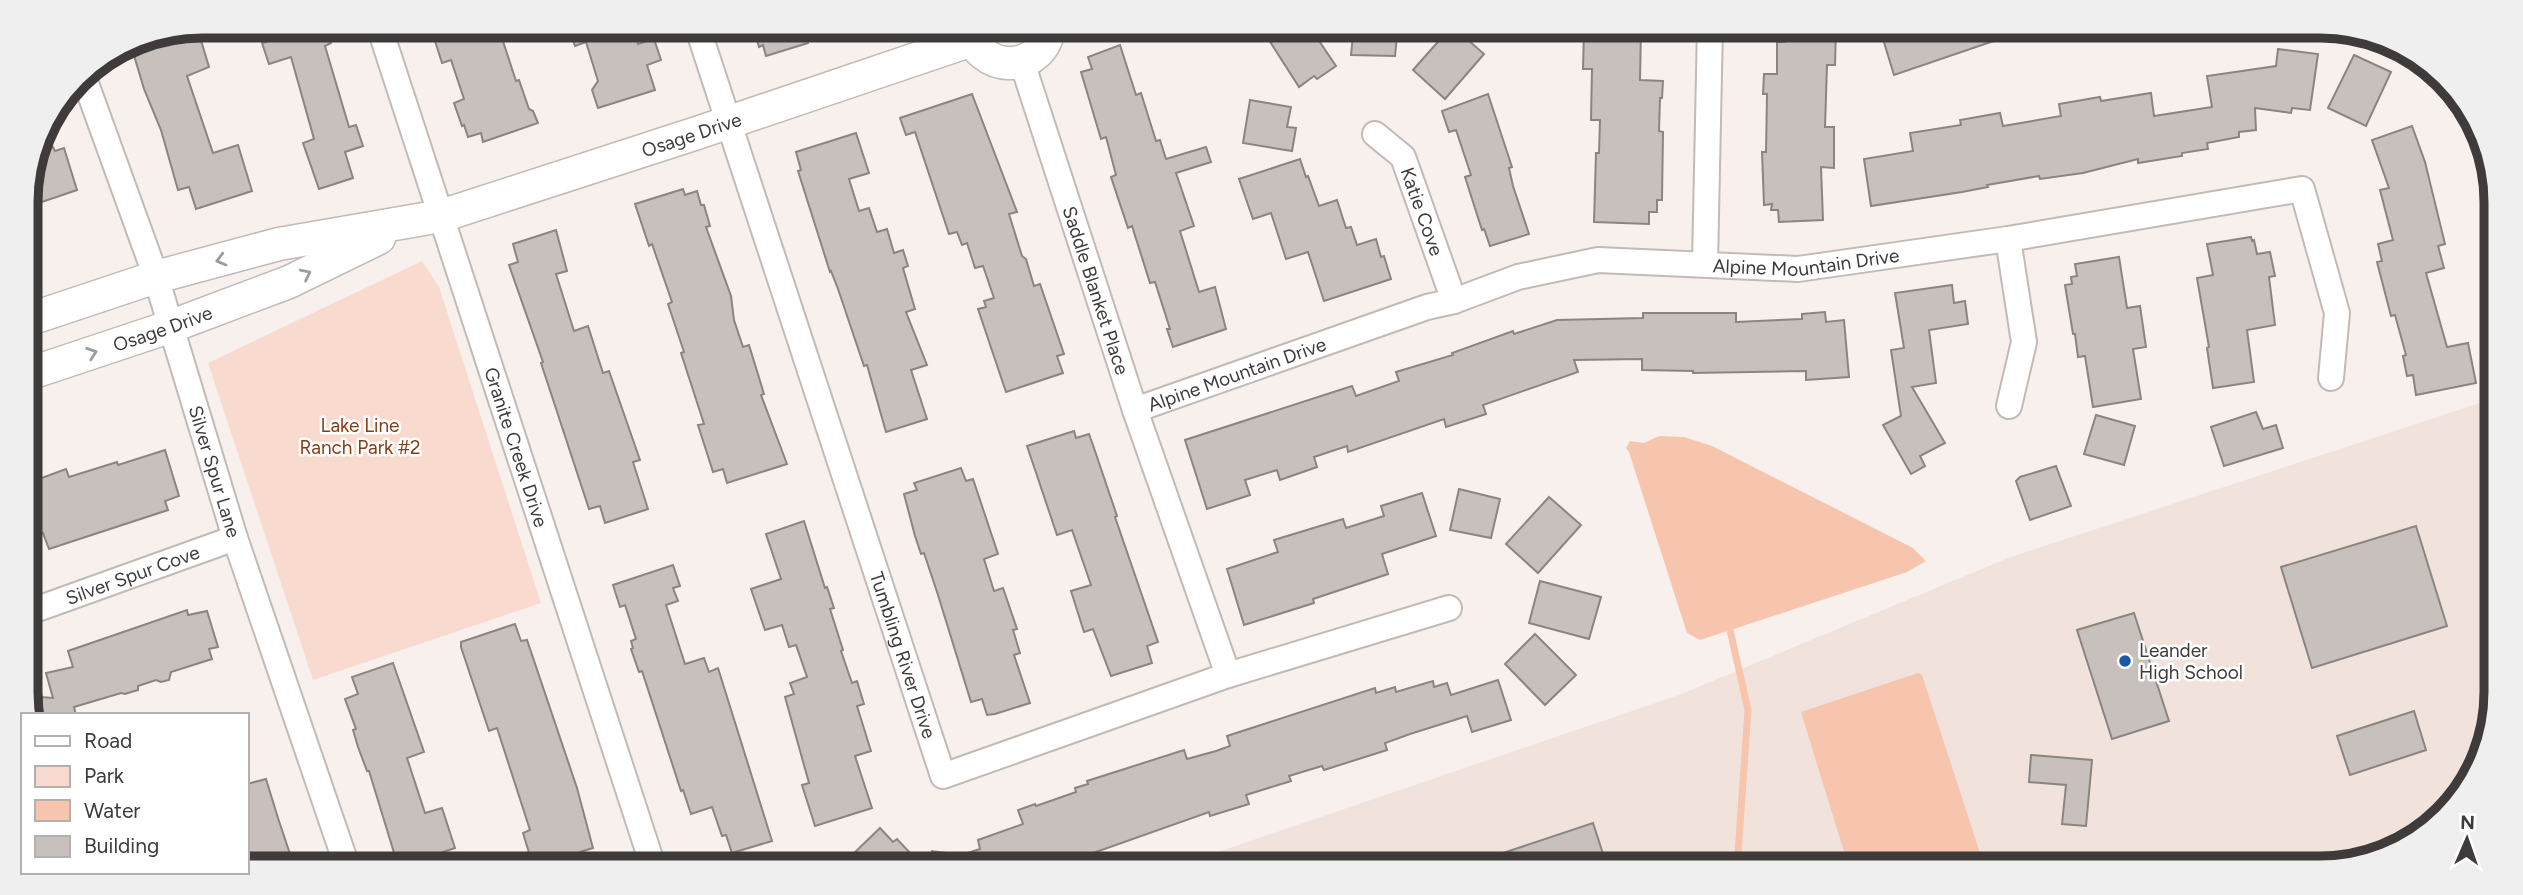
<svg xmlns="http://www.w3.org/2000/svg" width="2523" height="895" font-family="Figtree,sans-serif">
<rect width="100%" height="100%" fill="#f8f0ed"/>
<path fill="#f1e3dc" d="M2492,399L2488,749L2428,832L2332,868L1168,869L1679,695L2008,558Z"/>
<path fill="#f8dbce" d="M422,261L439,287L541,603L313,680L208,363Z"/>
<g fill="#f7c5ad">
<path d="M1659,436L1684,437L1712,446L1913,548L1926,561L1907,572L1700,640L1687,633L1629,452L1626,448L1630,441L1644,443Z"/>
<path d="M1918,673L1922,675L1982,859V867L1849,868L1801,712Z"/>
</g>
<g fill="none" stroke-linecap="round" stroke-linejoin="round">
<path stroke="#f7c5ad" stroke-width="7" d="M1730,630L1748,710L1737,868"/>
</g>
<g fill="#c7c0bd" stroke="#8b8581" stroke-width="2">
<path d="M261,26H326L331,43L325,46L349,127L356,125L363,146L345,152L353,178L319,189L303,143L314,139L291,57L269,64L262,43L266,42Z"/>
<path d="M480,26H498L516,81L519,80L529,109L533,111L538,123L483,142L481,133L468,137L464,125L462,126L454,103L464,99L451,60L442,63L435,41Z"/>
<path d="M568,26H632L638,44L654,39L661,60L647,65L655,90L598,108L592,90L598,81L586,42L575,46Z"/>
<path d="M753,26H802L808,43L766,56L763,45L759,47Z"/>
<path d="M1260,26H1309L1336,66L1317,79L1314,76L1299,87Z"/>
<path d="M1354,26H1398L1395,56L1351,55Z"/>
<path d="M1452,26L1484,54L1445,99L1413,70Z"/>
<path d="M1785,26H1836L1835,65H1827L1825,127H1834V168L1821,167L1823,220L1779,222L1778,210H1771L1772,204L1764,205L1762,152H1766L1767,94H1763L1764,74H1777V42H1785Z"/>
<path d="M1879,26H2026V30L1894,75Z"/>
<path d="M197,27L209,67L187,76L213,153L238,145L252,191L196,209L189,187L178,190L161,130L144,89L130,42L135,39Z"/>
<path d="M1584,29L1641,30L1640,80L1663,81L1662,98H1660L1659,131L1663,132L1662,200H1657V212H1649V224L1594,222L1596,153H1599L1600,120H1591L1592,69H1583Z"/>
<path d="M1120,45L1136,95L1141,93L1156,141L1160,140L1166,159L1206,147L1211,162L1176,173L1194,226L1180,231L1199,292L1215,287L1226,329L1173,347L1167,329H1170L1155,282L1150,283L1132,226L1128,228L1111,177L1116,175L1106,137L1101,139L1081,72L1092,69L1088,57Z"/>
<path d="M2278,49L2318,54L2310,110L2292,108L2291,113L2255,108L2256,130L2239,132V137L2207,143L2208,149L2182,153V156L2138,163V159L2083,173L2040,179L2039,176L1987,185L1988,187L1962,192L1871,206L1864,159L1913,151L1910,133L1961,125L1960,120L2000,113L2003,126L2061,116L2059,104L2100,97L2101,101L2151,93L2154,116L2212,107L2207,76L2276,66Z"/>
<path d="M2354,55L2391,72L2366,126L2328,108Z"/>
<path d="M972,94L1017,212L1009,214L1022,256L1026,259L1034,286L1040,284L1064,354L1057,356L1063,373L1006,392L978,309L986,307L984,301L994,298L983,266L975,268L967,243L962,245L957,232L949,234L915,132L906,135L900,118Z"/>
<path d="M1488,94L1512,167L1509,168L1513,186L1529,234L1490,246L1484,229L1482,230L1465,177L1471,175L1456,130L1449,132L1442,111Z"/>
<path d="M1250,100L1291,107L1287,127L1296,128L1292,151L1243,143Z"/>
<path d="M2412,126L2425,162L2445,244L2438,246L2444,268L2426,273L2447,347L2468,343L2476,383L2416,395L2413,375L2407,376L2403,356L2406,355L2395,315L2391,316L2377,262L2382,261L2378,244L2393,240L2380,190L2389,188L2372,140Z"/>
<path d="M856,133L869,173L849,179L859,211L869,208L877,232L887,229L894,253L903,250L908,266L903,268L915,309L906,312L927,365L911,370L927,419L886,432L867,365L864,366L838,289L831,271L830,272L798,171L801,170L796,152Z"/>
<path d="M53,147L55,151L64,148L77,190L33,205L27,188L37,152Z"/>
<path d="M1300,159L1306,177L1308,176L1319,206L1337,200L1346,228L1351,227L1357,245L1376,239L1381,257L1384,256L1391,279L1324,301L1308,252L1286,259L1271,213L1253,219L1239,179Z"/>
<path d="M683,189L685,195L697,191L701,205H704L710,226L706,227L731,296L734,320L743,347L749,345L764,394L761,395L787,464L727,483L723,469L713,472L698,425L704,424L681,353L684,352L668,304L672,302L652,244L649,246L635,204Z"/>
<path d="M556,230L567,271L556,274L574,331L588,326L603,373L609,371L640,460L633,462L648,509L605,523L600,506L589,509L541,363L543,362L509,265L518,262L513,244Z"/>
<path d="M2251,237L2252,241L2254,240L2257,254L2270,252L2275,276L2269,277L2275,325L2247,330L2254,382L2213,388L2207,348L2209,347L2197,278L2213,275L2207,244Z"/>
<path d="M2119,257L2127,308L2140,306L2146,347L2133,349L2141,399L2093,407L2085,356L2078,357L2075,334H2073L2065,285L2072,284L2071,277L2077,276L2075,264Z"/>
<path d="M1952,285L1954,303L1965,301L1968,324L1929,330L1936,383L1912,387L1945,443L1920,456L1925,466L1911,474L1883,425L1901,416L1891,350L1904,348L1895,293Z"/>
<path d="M1825,312L1826,322L1844,320L1849,377L1806,380V371L1693,373V371L1642,370V359L1574,360L1578,372L1483,405L1486,414L1446,427L1444,419L1348,452L1347,446L1314,457L1317,467L1280,480L1277,470L1245,480L1250,495L1207,509L1185,440L1352,386L1356,396L1399,381L1396,372L1453,355L1452,353L1513,331L1514,334L1557,320L1643,318V313H1736V322L1802,319V314Z"/>
<path d="M2256,412L2263,429L2276,425L2283,448L2224,466L2211,427Z"/>
<path d="M2096,415L2135,426L2124,465L2084,454Z"/>
<path d="M1074,431L1076,438L1089,434L1094,448L1117,516L1115,517L1158,642L1147,646L1152,663L1111,676L1093,629L1084,632L1071,591L1091,585L1072,530L1057,535L1027,446Z"/>
<path d="M165,450L179,496L165,501L168,510L49,549L43,533L29,538L28,483L66,469L69,477L117,462L118,465Z"/>
<path d="M2056,466L2071,506L2030,520L2016,481L2020,477Z"/>
<path d="M961,468L966,481L973,479L998,554L984,559L994,591L1003,588L1017,629L1013,630L1020,653L1014,655L1030,703L995,714L987,715L982,699L971,702L938,595L924,553L921,554L915,536L904,494L917,490L914,483Z"/>
<path d="M1459,489L1500,499L1491,538L1450,530Z"/>
<path d="M1422,493L1436,536L1382,554L1388,574L1313,599L1314,603L1244,625L1227,569L1278,552L1274,540L1343,519L1346,528L1384,516L1381,506Z"/>
<path d="M1549,497L1581,525L1538,573L1506,544Z"/>
<path d="M804,521L825,588L827,587L834,608L830,609L843,650L841,651L852,683L857,681L864,704L857,706L871,751L855,756L872,808L815,826L802,785L809,783L785,697L794,694L790,683L807,677L796,645L789,647L782,625L765,630L751,589L781,579L766,534Z"/>
<path d="M2416,526L2447,626L2312,668L2281,567Z"/>
<path d="M673,565L680,586L673,588L678,601L666,605L685,664L704,658L709,672L718,668L772,841L732,853L726,835L722,836L712,807L691,814L683,790L681,791L642,671L639,672L631,649L633,648L631,641L636,639L625,605L620,607L613,585Z"/>
<path d="M1540,581L1601,597L1589,639L1529,623Z"/>
<path d="M187,610L188,615L207,611L218,647L209,649L212,659L171,672L169,680L161,682L156,680L138,686V690L125,694L121,693L74,707L76,715H29V696L53,698L46,673L73,667L68,651Z"/>
<path d="M2134,613L2169,721L2112,739L2077,630Z"/>
<path d="M515,624L521,641L527,640L577,788L593,848L580,852L583,860L554,869H534L523,833L530,830L497,728L489,731L461,647V642Z"/>
<path d="M1535,634L1576,675L1545,705L1505,664Z"/>
<path d="M393,663L424,752L407,758L425,813L442,808L455,848L440,853L446,869H399L369,771H367L358,747L353,730L356,729L345,699L358,694L352,677Z"/>
<path d="M1498,680L1511,720L1472,732L1467,716L1410,734L1385,743L1387,750L1324,770L1322,766L1289,776L1291,781L1246,795L1249,804L1210,816L1209,812L1048,869H929L932,851L961,855L980,849L978,840L1023,824L1018,810L1035,804L1036,806L1076,792L1075,788L1088,784L1087,781L1184,750L1187,759L1216,751L1230,746L1227,736L1375,688L1376,693L1395,687L1396,692L1433,681L1434,687L1447,683L1451,695Z"/>
<path d="M2414,711L2426,750L2350,775L2337,736Z"/>
<path d="M2031,755L2092,760L2086,826L2062,824L2066,785L2029,782Z"/>
<path d="M266,779L278,818L295,869H247V784Z"/>
<path d="M1593,823L1608,869H1468L1467,865Z"/>
<path d="M880,828L893,842L897,839L913,856L899,869H860L849,858Z"/>
</g>
<g fill="none" stroke-linecap="round" stroke-linejoin="round">
<defs>
<g id="minor">
<path id="s1" d="M379,26L654,869"/>
<path id="s2" d="M697,26L943,776L1228,675L1449,608"/>
<path id="s3" d="M1022,62L1135,410L1228,675"/>
<path id="s4" d="M83,75L156,277L235,538L348,869"/>
<path id="s5" d="M1375,134L1403,157L1454,301"/>
<path d="M2008,239L2024,342L2009,406"/>
<path d="M1705,264L1710,26"/>
<path id="s6" d="M1135,410L1427,307L1454,301L1518,277L1598,260L1798,269L2008,239L2302,189L2337,313L2331,378"/>
<path id="s7" d="M29,612L235,538"/>
</g>
<g id="tertiary">
<path d="M969,26C976,76 1045,75 1049,26"/>
<path id="s8" d="M27,320L156,277L279,244L441,216L697,133L972,40"/>
<path id="s9" d="M28,374L172,326L289,282L379,238"/>
</g>
</defs>
<use href="#minor" stroke="#c1bab6" stroke-width="28"/>
<use href="#tertiary" stroke="#c1bab6" stroke-width="35"/>
<use href="#minor" stroke="#fff" stroke-width="24"/>
<use href="#tertiary" stroke="#fff" stroke-width="32"/>
</g>
<defs><path id="oneway-chevron" d="M-2-3.5L2.5 0L-2 3.5" fill="none" stroke-width="1.6" stroke-linecap="round" stroke-linejoin="round" transform="scale(1.75)"/></defs>
<g stroke="#9e9d9c">
<use href="#oneway-chevron" transform="translate(221 260) rotate(165)"/>
<use href="#oneway-chevron" transform="translate(306 274) rotate(-26)"/>
<use href="#oneway-chevron" transform="translate(92 353) rotate(-19)"/>
</g>
<circle fill="#1759a9" stroke="#fff" stroke-width="2.5" cx="2125" cy="661" r="7"/>
<g text-anchor="middle" dominant-baseline="central" stroke-width="5" stroke-linejoin="round" paint-order="stroke">
<g font-size="19" fill="#3e3b3a" stroke="#fff">
<text stroke="none"><textPath href="#s8" startOffset="691">Osage Drive</textPath></text>
<text stroke="none"><textPath href="#s5" startOffset="94">Katie Cove</textPath></text>
<text stroke="none"><textPath href="#s6" startOffset="696">Alpine Mountain Drive</textPath></text>
<text stroke="none"><textPath href="#s3" startOffset="240">Saddle Blanket Place</textPath></text>
<text stroke="none"><textPath href="#s9" startOffset="142">Osage Drive</textPath></text>
<text stroke="none"><textPath href="#s6" startOffset="108">Alpine Mountain Drive</textPath></text>
<text stroke="none"><textPath href="#s1" startOffset="443">Granite Creek Drive</textPath></text>
<text stroke="none"><textPath href="#s4" startOffset="418">Silver Spur Lane</textPath></text>
<text stroke="none"><textPath href="#s7" startOffset="110">Silver Spur Cove</textPath></text>
<text stroke="none"><textPath href="#s2" startOffset="662">Tumbling River Drive</textPath></text>
</g>
<g font-size="19" fill="#853c12" stroke="#fff">
<text x="360" y="425">Lake Line<tspan x="360" dy="22">Ranch Park #2</tspan></text>
</g>
<g font-size="19" fill="#3e3b3a" stroke="#fff" text-anchor="start">
<text x="2139" y="650">Leander<tspan x="2139" dy="22">High School</tspan></text>
</g>
</g>
<path d="M0 0H2523V895H0ZM202 38H2320A164 164 0 0 1 2484 202V692A164 164 0 0 1 2320 856H202A164 164 0 0 1 38 692V202A164 164 0 0 1 202 38Z" fill="#f0efef" fill-rule="evenodd"/>
<path fill="none" stroke="#3e3b3a" stroke-width="9" d="M202 38H2320A164 164 0 0 1 2484 202V692A164 164 0 0 1 2320 856H202A164 164 0 0 1 38 692V202A164 164 0 0 1 202 38Z"/>
<rect x="21" y="713" width="228" height="161" fill="#ffffff" stroke="#b2b1b0" stroke-width="2"/>
<rect x="35" y="736" width="35" height="10" fill="#ffffff" stroke="#b2b1b0" stroke-width="2"/>
<text x="84" y="748" font-size="21" fill="#3e3b3a">Road</text>
<rect x="35" y="766" width="35" height="21" fill="#f8dbce" stroke="#b2b1b0" stroke-width="2"/>
<text x="84" y="783" font-size="21" fill="#3e3b3a">Park</text>
<rect x="35" y="800" width="35" height="21" fill="#f7c5ad" stroke="#b2b1b0" stroke-width="2"/>
<text x="84" y="818" font-size="21" fill="#3e3b3a">Water</text>
<rect x="35" y="836" width="35" height="21" fill="#c7c0bd" stroke="#b2b1b0" stroke-width="2"/>
<text x="84" y="853" font-size="21" fill="#3e3b3a">Building</text>
<g transform="translate(2467 839) rotate(2)" stroke="#ffffff" stroke-width="5" paint-order="stroke">
<path d="M0-5L12 26L0 18L-12 26Z" fill="#3e3b3a"/>
<text y="-10" font-size="19" font-weight="bold" text-anchor="middle" fill="#3e3b3a">N</text>
</g>
</svg>
